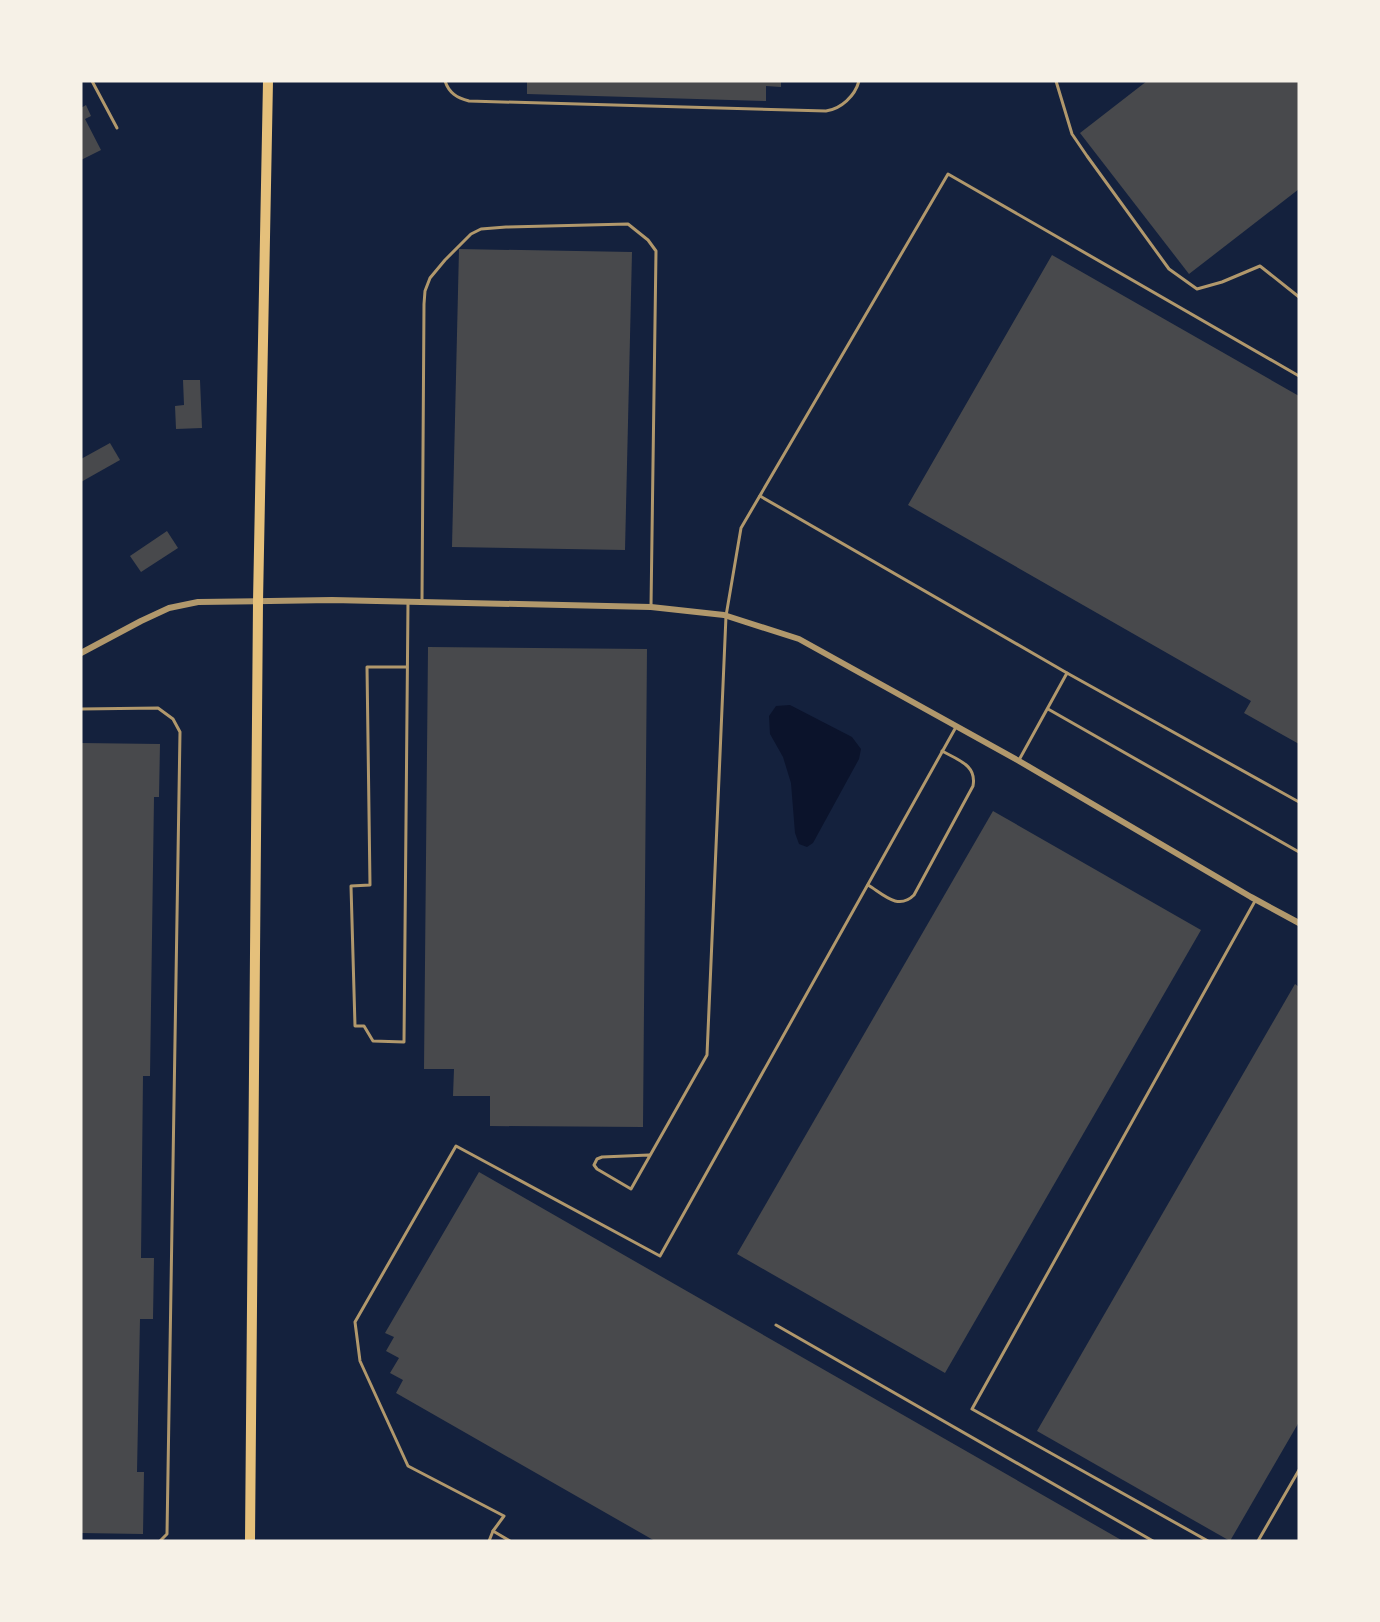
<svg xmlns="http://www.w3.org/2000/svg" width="1380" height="1622" font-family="'Sofia Sans Condensed',sans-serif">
<rect width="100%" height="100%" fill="#14213d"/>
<path fill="#0b132b" d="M790,705L852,737L861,749L859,759L813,843L807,847L799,844L795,833L791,783L783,757L770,734L769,716L776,706Z"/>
<g fill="#48494c">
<path d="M527,81H781V87L766,86V101L527,94Z"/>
<path d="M1147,81H1299V189L1189,274L1080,133Z"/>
<path d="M86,105L91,116L85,119L101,150L81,160V108Z"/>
<path d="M459,249L632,252L625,550L452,547Z"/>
<path d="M1052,255L1299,396V744L1244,713L1251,701L908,505Z"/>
<path d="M183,380H200L202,428L176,429L175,406L184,405Z"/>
<path d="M110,443L120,460L81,482V459Z"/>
<path d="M167,531L178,548L141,572L130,556Z"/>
<path d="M428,647L647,649L643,1127L490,1126V1096H453L454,1069H424Z"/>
<path d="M81,743L160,744L159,797H154L150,1076H143L141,1258H154L153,1319H140L137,1472H144L143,1534L81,1533Z"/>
<path d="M993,811L1201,930L945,1373L737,1254Z"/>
<path d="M1295,984L1299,987V1422L1230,1541L1037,1431Z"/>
<path d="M479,1172L1123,1541H655L396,1393L403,1380L390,1373L399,1358L386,1351L394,1337L385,1333Z"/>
</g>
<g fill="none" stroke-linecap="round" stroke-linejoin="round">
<g stroke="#b1986c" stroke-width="3">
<path d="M92,81L117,128"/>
<path d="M445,81C449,93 457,98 469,101L826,111C841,109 855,96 859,81"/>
<path d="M1056,81L1072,134L1087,156L1169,269L1197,289L1222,282L1260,266L1299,297"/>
<path d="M760,496L1067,673"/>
<path d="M422,600L424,304L425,291L430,278L445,260L471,234L481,229L506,227L628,224L648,240L656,251L651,607"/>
<path d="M407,667H367L370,885L351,886L355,1026H364L373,1041L404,1042L408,602"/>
<path d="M81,709L158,708L173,719L180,732L167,1534L160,1541"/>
<path d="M1048,709L1299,852"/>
<path d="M1019,760L1067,673L1299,802"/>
<path d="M868,885C883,894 898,911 914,895L973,786C977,765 958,760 942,751"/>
<path d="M649,1155L602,1157L597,1159L594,1165L597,1169L631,1189L707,1055L726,616L741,528L948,174L1299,376"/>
<path d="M776,1325L1153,1541"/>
<path d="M493,1531L510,1541"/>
<path d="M489,1541L493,1531L504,1516L408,1466L360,1361L355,1322L456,1146L660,1256L956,727"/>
<path d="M1208,1541L972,1409L1255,901"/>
<path d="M1258,1541L1299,1470"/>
</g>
<path stroke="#b1986c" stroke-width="6" d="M81,653L141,621L169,608L198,602L332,600L651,607L724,615L799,639L1019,761L1251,897L1299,923"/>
<path stroke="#e5c07b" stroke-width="10" d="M250,1541L258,602L268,81"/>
</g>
<rect width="1380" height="1622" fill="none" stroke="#f6f1e7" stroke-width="165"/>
</svg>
